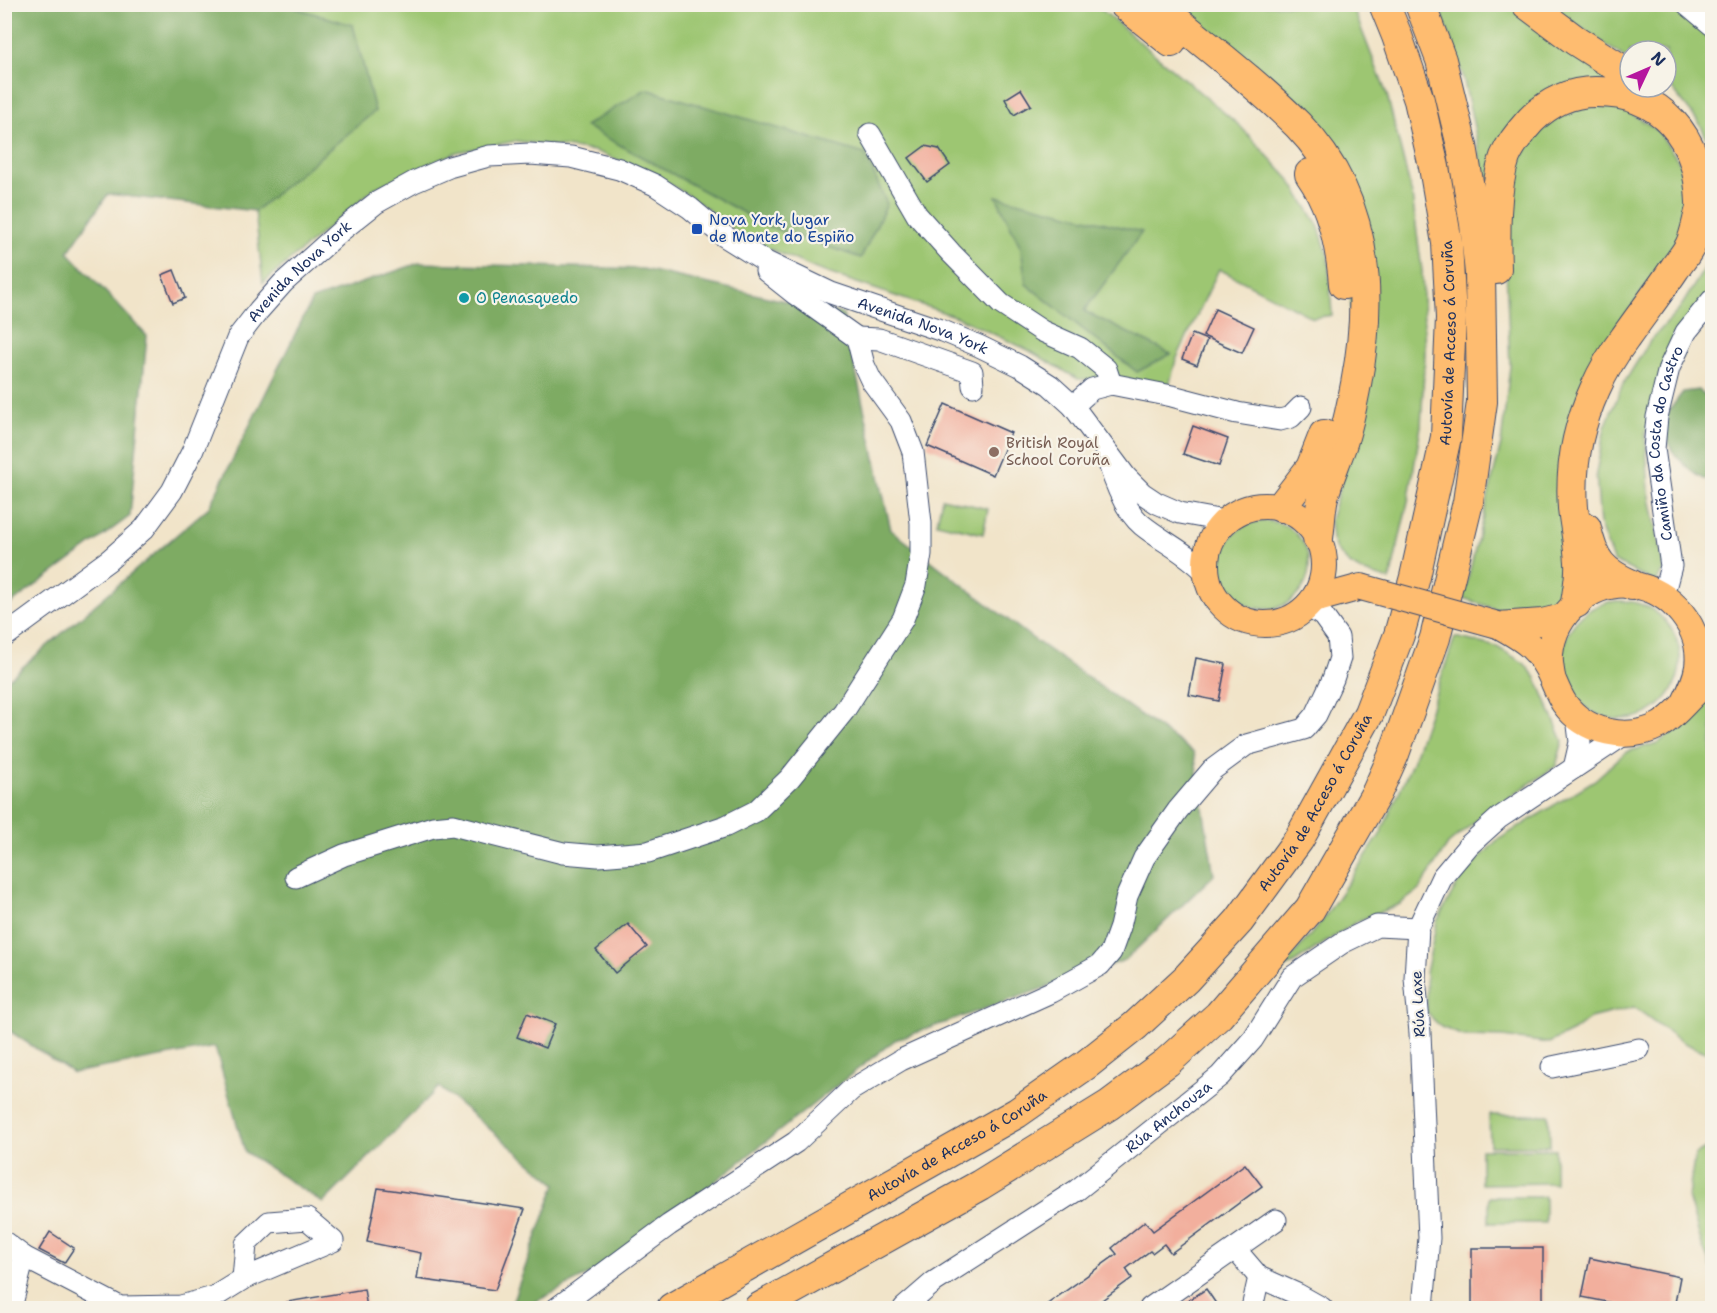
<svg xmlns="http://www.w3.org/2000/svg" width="1717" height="1313" font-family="'Shantell Sans',sans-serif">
<rect width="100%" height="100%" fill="#f7f3e8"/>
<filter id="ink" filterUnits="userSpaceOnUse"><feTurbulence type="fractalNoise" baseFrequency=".0167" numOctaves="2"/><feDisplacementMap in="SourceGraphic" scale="12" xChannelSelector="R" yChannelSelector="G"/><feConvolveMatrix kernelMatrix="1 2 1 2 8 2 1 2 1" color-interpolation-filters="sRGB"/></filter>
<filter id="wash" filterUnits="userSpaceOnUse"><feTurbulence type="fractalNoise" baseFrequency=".008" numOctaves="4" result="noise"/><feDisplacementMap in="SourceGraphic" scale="24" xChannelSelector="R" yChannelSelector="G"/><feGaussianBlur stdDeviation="1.35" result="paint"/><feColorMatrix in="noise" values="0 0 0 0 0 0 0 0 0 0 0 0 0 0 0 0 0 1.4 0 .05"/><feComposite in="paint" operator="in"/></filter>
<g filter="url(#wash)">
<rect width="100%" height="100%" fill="#f1e4c9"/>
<g fill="#9dc672" stroke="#5c7a68" stroke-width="1.5">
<path d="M290,5H1096L1240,126L1290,180L1318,225L1328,255L1332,315L1313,318L1219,269L1176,360L1169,386L1127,380L1078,379L1028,350L957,317L816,269L745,238L693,198L651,173L595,151L516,141L457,152L375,188L263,283L255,211L375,111Z"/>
<path d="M1171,5H1352L1387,95L1412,195L1422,271L1425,353L1421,426L1409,497L1390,580L1361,571L1348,563L1336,549L1332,539L1330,520L1355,436L1347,175Z"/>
<path d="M1439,5H1512L1570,46L1630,83L1556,90L1487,200L1478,145L1463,76Z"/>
<path d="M1547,5H1712V149L1700,124L1670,86L1666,84V51H1630V61Z"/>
<path d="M1587,106L1623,108L1657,130L1681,164L1687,197L1682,232L1585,377L1570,564L1564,589L1548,604L1525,611L1498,610L1463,598L1501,444L1510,366L1504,218L1516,167L1534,136L1561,116Z"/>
<path d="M1712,256V291L1645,433L1649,492L1664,570L1655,582L1613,561L1600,525L1596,473L1605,427L1622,386L1650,341L1679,310Z"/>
<path d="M942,498L988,509L983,534L937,523Z"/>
<circle cx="1265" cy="565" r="44"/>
<circle cx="1621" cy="660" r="59"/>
<path d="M1455,637L1497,647L1524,663L1536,678L1563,741L1556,766L1483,815L1448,844L1419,890L1400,904L1358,921L1278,973L1322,921L1380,835L1412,763Z"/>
<path d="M1712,695V1055L1684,1043L1634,1007L1590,1018L1573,1031L1549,1043L1503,1037L1464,1036L1441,1027L1427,1013L1426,973L1437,921L1461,878L1496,841L1595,780L1626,752L1658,743L1693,717L1708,696Z"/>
<path d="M1489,1115H1549L1550,1146H1490Z"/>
<path d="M1712,1145V1269L1702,1245L1688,1197L1695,1155Z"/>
<path d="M1481,1149H1555V1183L1481,1184Z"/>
<rect x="1489" y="1197" width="56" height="26"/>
</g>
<g fill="#7eab64" stroke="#4c6d61" stroke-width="1.5">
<path d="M5,4L290,5L292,7L353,25L375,111L255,211L108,194L68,252L147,336L130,516L5,608Z"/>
<path d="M646,89L865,154L887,204L861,258L769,227L585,126Z"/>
<path d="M996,196L1142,232L1084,311L1171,354L1137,372L1026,284L1021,248Z"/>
<path d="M419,263L643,269L843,314L891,530L1032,638L1194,753L1214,875L1125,960L895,1040L610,1264L523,1308H510L556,1184L439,1087L323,1203L245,1152L215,1047L73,1073L5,1028L4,683L209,507L312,300Z"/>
<path d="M1698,390L1712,399V481C1699,481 1675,457 1669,445C1667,441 1665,431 1665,426C1665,413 1675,403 1683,392Z"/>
</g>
<g id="blocks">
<g fill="#f2af9d">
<path d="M1021,89L1031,105L1014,115L1005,99Z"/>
<path d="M925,146L939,149L950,165L927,182L909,158Z"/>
<path d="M174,270L185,298L173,303L162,275Z"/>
<path d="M1215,309L1254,327L1242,353L1203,336Z"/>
<path d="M1192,334L1207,340L1197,365L1182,359Z"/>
<path d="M945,404L1011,433L993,475L927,446Z"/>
<path d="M1193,426L1228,439L1219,466L1183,454Z"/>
<path d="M1196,658L1226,664L1219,701L1189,695Z"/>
<path d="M628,924L647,947L615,973L596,950Z"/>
<path d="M527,1013L555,1024L545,1048L517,1037Z"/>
<path d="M1245,1164L1262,1186L1171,1253L1164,1244L1152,1253L1150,1251L1126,1269L1132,1278L1091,1308H1042L1117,1254L1112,1248L1145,1221L1153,1231Z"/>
<path d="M378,1188L525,1209L495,1290L417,1279L421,1253L367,1242Z"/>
<path d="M50,1232L74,1248L64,1263L39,1250Z"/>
<rect x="1472" y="1248" width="71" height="60"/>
<path d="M1590,1258L1680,1277L1674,1308H1637L1582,1297Z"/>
<path d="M364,1289L367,1308H288L287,1302Z"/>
<path d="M1206,1289L1219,1308H1177Z"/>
</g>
</g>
</g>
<g filter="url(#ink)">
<use href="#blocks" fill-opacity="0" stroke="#3b4a6e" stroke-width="1.5"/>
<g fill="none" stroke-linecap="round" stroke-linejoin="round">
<defs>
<g id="minor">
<path d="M1687,4L1712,25"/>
<path d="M870,134L917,215L951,253L1001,304L1042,331L1080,348L1106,369L1111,384"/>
<path d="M766,271L795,294L857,338"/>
<path d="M857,338L879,339L972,372L973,386"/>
<path d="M1073,406L1092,389L1111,384L1172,396L1237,413L1280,420L1291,417L1301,407"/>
<path d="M1109,464C1115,483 1126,512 1142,525C1163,542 1188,553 1206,573"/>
<path id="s1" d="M1663,596L1671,566L1654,449L1657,417L1669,368L1686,332L1712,300"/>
<path id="s2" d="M4,637L109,560L144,529L172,491L192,452L238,337L259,310L283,283L342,230L376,203L414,182L449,167L489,156L530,154L571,157L619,169L655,185L690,208L721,234L764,261L831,293L943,331L979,346L1020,366L1050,385L1073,406L1126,477L1142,493L1157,503L1180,513L1224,521"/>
<path d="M1574,768L1580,742L1577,717"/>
<path d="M296,877L344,855L433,827L453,825L563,853L598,856L648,852L726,826L756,811L790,778L844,711L903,619L916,585L921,554V523L913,452L901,421L871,380L864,365L857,338"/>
<path d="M1552,1067L1639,1049"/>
<path d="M4,1242L24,1257L120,1307L181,1306L214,1297L243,1279L333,1241L307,1219L269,1222L246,1244L243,1279"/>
<path d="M1235,1249L1259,1277L1297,1294L1322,1308"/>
<path d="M11,1308L24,1257"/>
<path d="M557,1308L669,1225L796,1142L851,1090L901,1060L1051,992L1100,965L1111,952L1120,927L1127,896L1144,858L1178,810L1212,770L1246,745L1304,729L1316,715L1333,679L1340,658L1338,637L1323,616L1308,606"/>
<path id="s3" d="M904,1308L934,1282L1077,1190L1220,1076L1253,1039L1292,977L1342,943L1377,926L1418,928"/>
<path d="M1150,1308L1276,1220"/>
<path d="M1252,1308L1259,1277"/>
<path d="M1423,1308L1429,1238L1420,1033L1415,978L1418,928L1442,877L1469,845L1499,818L1625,734"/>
</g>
<g id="major">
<circle cx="1265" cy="565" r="59"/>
<path d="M1314,600L1361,587"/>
<path d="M1498,625C1525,640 1539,648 1552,678C1556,687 1559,695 1564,703C1585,733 1628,742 1660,725C1674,717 1685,702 1697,691"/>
<path d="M1498,625L1542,622L1563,617"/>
<path d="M1552,677C1551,670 1549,661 1550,654C1554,613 1591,580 1633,585C1671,590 1703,628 1698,667C1696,680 1691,690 1685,702"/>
</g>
<g id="highway">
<path d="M1124,4L1171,42"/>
<path d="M1156,4C1204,44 1254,81 1298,125C1367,196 1374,291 1356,384C1352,404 1348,426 1341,446C1335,463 1328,479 1323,497C1320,510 1320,524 1318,538"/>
<path d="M1527,4L1575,40L1630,75"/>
<path d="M1310,174C1332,205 1341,246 1344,284"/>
<path d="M1496,269C1495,236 1494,189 1505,157C1511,143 1521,131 1531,120C1549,102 1570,92 1595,92C1662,91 1699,138 1701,202C1702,208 1699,214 1698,220C1696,228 1694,238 1690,246C1686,254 1680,261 1675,268C1659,292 1641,315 1625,338C1613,354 1603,371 1595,389C1578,426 1570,467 1573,508C1575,526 1579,544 1580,562C1581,576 1578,589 1576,603"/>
<path d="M1281,507L1311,468L1324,435"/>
<path d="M1586,528C1593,561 1602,572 1632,585"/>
<path id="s4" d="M672,1308L1017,1113L1087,1064L1135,1026L1186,979L1239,921L1299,839L1369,713L1399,635L1415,577L1446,437L1451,318L1447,243L1434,167L1419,100L1397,36L1384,4"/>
<path d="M759,1308L980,1185L1109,1105L1167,1062L1219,1015L1310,909L1377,792L1394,754L1435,638L1468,502L1482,402L1480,273L1475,224L1462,146L1441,60L1420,4"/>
</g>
</defs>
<use href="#minor" stroke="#3b4a6e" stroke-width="23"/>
<use href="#major" stroke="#3b4a6e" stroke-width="28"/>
<use href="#highway" stroke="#3b4a6e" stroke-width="32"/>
<use href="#minor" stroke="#fff" stroke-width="21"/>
<use href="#major" stroke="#febc70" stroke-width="26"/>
<use href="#highway" stroke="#febc70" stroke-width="30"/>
<defs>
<path id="major-bridge" d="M1361,587L1498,625"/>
</defs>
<use href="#major-bridge" stroke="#3b4a6e" stroke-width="28" stroke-linecap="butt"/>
<use href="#major-bridge" stroke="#febc70" stroke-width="26"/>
</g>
</g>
<rect fill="#1a4fb4" stroke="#f7f3e8" stroke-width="2" x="691" y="223" width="12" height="12" rx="3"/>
<circle fill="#0f9aa8" stroke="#f7f3e8" stroke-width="2" cx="464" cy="298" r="6"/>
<circle fill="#8d6e63" stroke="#f7f3e8" stroke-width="2" cx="994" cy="452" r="6"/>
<g text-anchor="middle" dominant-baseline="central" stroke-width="4.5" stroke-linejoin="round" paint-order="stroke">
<g font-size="15" fill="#164399" stroke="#f7f3e8" text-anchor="start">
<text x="709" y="220">Nova York, lugar<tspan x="709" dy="17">de Monte do Espiño</tspan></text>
</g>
<g font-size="15" fill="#1b2f5e" stroke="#f7f3e8">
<text stroke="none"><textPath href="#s2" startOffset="482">Avenida Nova York</textPath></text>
<text stroke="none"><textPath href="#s2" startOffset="1184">Avenida Nova York</textPath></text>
<text stroke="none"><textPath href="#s4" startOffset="1318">Autovía de Acceso á Coruña</textPath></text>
<text stroke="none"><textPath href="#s1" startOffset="156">Camiño da Costa do Castro</textPath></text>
<text stroke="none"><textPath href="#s4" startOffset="832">Autovía de Acceso á Coruña</textPath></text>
<text transform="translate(1418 1004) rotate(-93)">Rúa Laxe</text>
<text stroke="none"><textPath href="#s3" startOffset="327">Rúa Anchouza</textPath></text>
<text stroke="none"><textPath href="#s4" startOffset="328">Autovía de Acceso á Coruña</textPath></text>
</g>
<g font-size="15" fill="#0d838f" stroke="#f7f3e8" text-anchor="start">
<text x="476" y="298">O Penasquedo</text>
</g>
<g font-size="15" fill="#785e54" stroke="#f7f3e8" text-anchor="start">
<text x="1006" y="443">British Royal<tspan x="1006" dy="17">School Coruña</tspan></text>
</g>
</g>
<rect width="1717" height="1313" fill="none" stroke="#f7f3e8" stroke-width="24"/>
<g transform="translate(1648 69) rotate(46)"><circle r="28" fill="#f7f3e8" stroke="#9fa5b1" stroke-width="1.5"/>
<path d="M0-4.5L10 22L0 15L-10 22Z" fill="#b5179e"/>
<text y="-9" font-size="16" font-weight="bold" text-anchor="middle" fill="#1b2f5e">N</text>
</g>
</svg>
